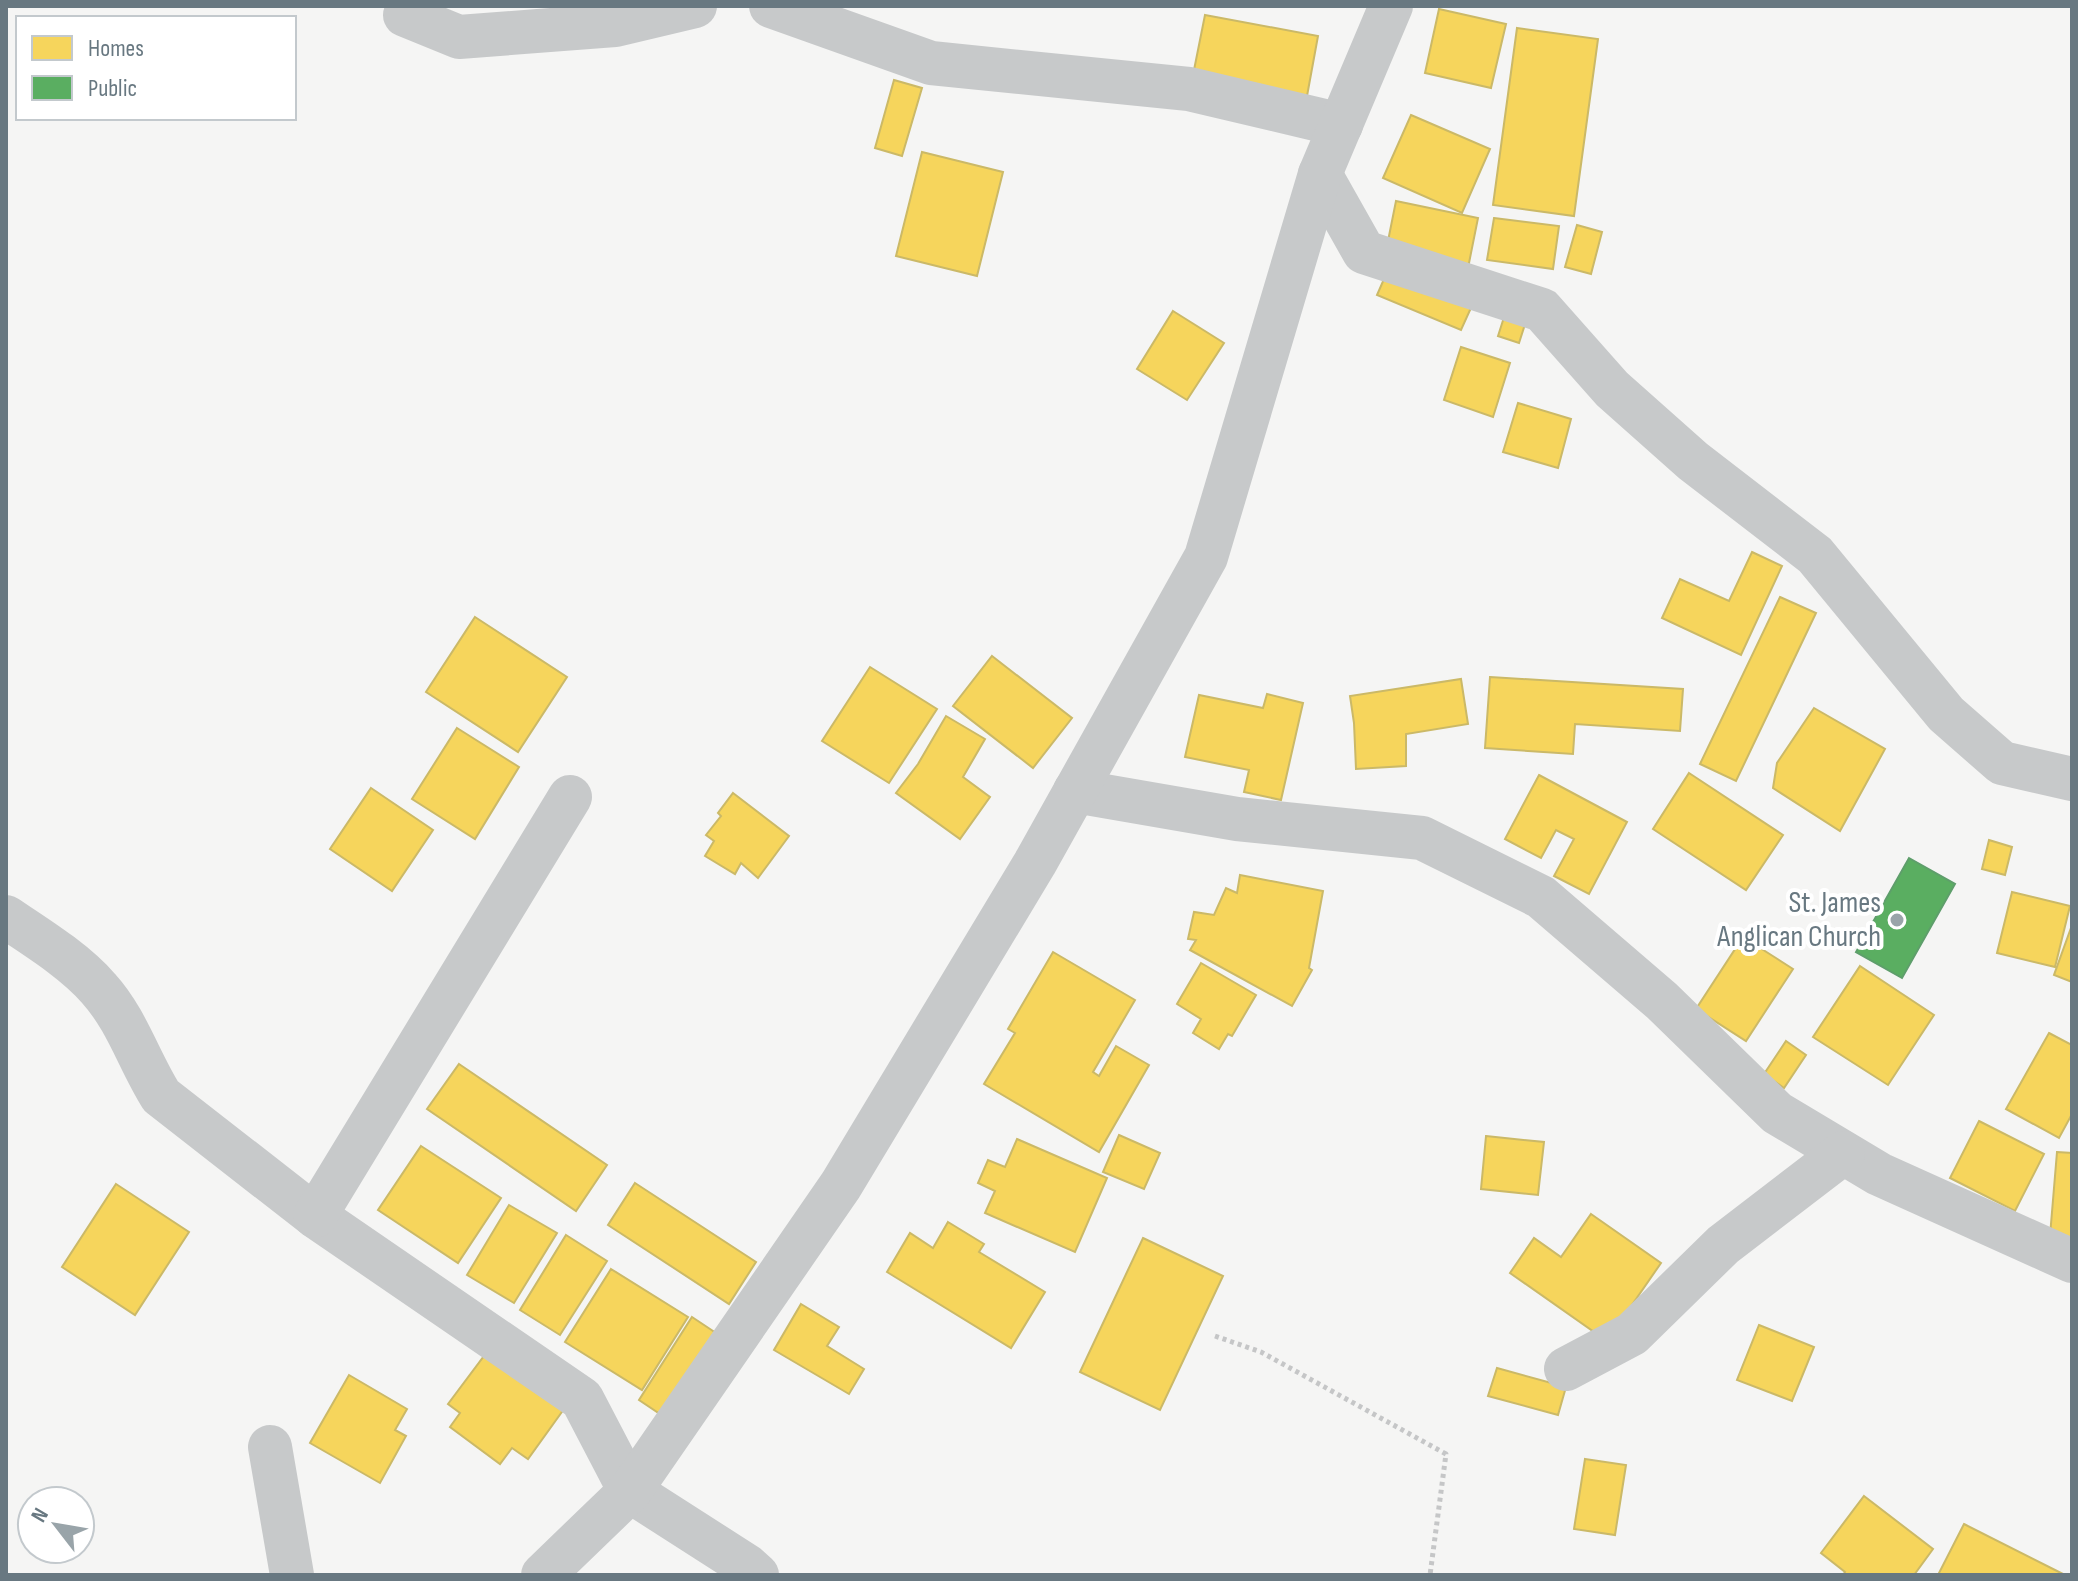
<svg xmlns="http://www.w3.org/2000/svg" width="2078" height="1581" font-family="'Sofia Sans Condensed',sans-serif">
<rect width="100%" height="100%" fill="#f5f5f4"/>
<g fill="#f6d55c" stroke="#cbb967" stroke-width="2">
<path d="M1439,9L1506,24L1491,88L1425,73Z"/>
<path d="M1205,15L1318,36L1307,96L1193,75Z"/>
<path d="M1517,28L1598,39L1574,216L1493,205Z"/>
<path d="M894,80L922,88L902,156L875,148Z"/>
<path d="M1411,115L1490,149L1462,213L1383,178Z"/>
<path d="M922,152L1003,172L977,276L896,256Z"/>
<path d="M1396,201L1478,218L1467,273L1385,256Z"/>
<path d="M1494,218L1559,226L1553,269L1487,260Z"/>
<path d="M1577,225L1602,232L1591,274L1565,267Z"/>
<path d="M1391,263L1475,299L1461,330L1377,295Z"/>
<path d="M1173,311L1224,343L1187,400L1137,369Z"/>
<path d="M1506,311L1527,318L1519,343L1498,336Z"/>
<path d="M1461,347L1510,363L1493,417L1444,400Z"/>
<path d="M1518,403L1571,419L1558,468L1503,452Z"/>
<path d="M1752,552L1782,566L1741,655L1662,618L1680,579L1729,601Z"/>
<path d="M1780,597L1816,613L1736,781L1700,764Z"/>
<path d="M475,617L567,677L518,752L426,692Z"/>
<path d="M992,656L1072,718L1033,768L953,706Z"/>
<path d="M870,667L937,709L889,783L822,741Z"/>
<path d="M1490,677L1683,689L1680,731L1575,724L1573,754L1485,748Z"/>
<path d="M1461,679L1468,724L1406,734V766L1356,769L1354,723L1350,696Z"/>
<path d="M1267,694L1303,703L1281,800L1244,792L1249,770L1185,757L1199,695L1263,708Z"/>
<path d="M1814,708L1885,749L1840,831L1773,788L1777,763Z"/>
<path d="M946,716L985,739L963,777L990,797L960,839L896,793L918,764Z"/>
<path d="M457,728L519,767L475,839L412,799Z"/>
<path d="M1689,773L1783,835L1746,890L1653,829Z"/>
<path d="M1539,775L1627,822L1589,894L1554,876L1574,839L1556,830L1541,858L1505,839Z"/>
<path d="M371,788L433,830L392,891L330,849Z"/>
<path d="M733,793L789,836L758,878L741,863L735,874L705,856L714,841L706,835L721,816L718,813Z"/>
<path d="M1989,840L2012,847L2005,875L1982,869Z"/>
<path d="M1240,875L1323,891L1309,968L1312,970L1292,1006L1190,950L1196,940L1188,939L1194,912L1214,915L1226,888L1237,893Z"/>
<path d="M2012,892L2070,906L2055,967L1997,953Z"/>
<path d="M2072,925V982L2054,975Z"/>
<path d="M1743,937L1793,969L1746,1041L1696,1009Z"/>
<path d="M1053,952L1135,1000L1093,1072L1099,1076L1116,1046L1149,1065L1099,1152L984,1084L1015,1033L1008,1029Z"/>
<path d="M1201,963L1256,995L1232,1036L1228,1034L1219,1049L1193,1033L1201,1019L1177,1004Z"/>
<path d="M1860,966L1934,1015L1888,1085L1813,1037Z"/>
<path d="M2049,1033L2072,1045V1114L2059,1138L2006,1109Z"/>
<path d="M1786,1041L1806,1055L1784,1088L1764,1074Z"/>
<path d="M459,1064L607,1165L576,1211L427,1109Z"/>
<path d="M1979,1121L2044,1154L2015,1211L1950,1178Z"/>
<path d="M1119,1135L1160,1153L1144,1189L1103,1172Z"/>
<path d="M1486,1136L1544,1142L1538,1195L1481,1189Z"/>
<path d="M1017,1139L1107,1178L1075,1252L985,1213L995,1191L978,1183L988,1160L1005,1167Z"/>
<path d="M421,1146L501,1198L458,1263L378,1210Z"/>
<path d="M2057,1152L2072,1153V1238L2050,1236Z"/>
<path d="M635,1183L756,1262L729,1304L608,1225Z"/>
<path d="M116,1184L189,1232L135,1315L62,1267Z"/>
<path d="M509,1205L557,1233L514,1303L467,1275Z"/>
<path d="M1591,1214L1661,1263L1607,1341L1510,1273L1534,1238L1561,1257Z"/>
<path d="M948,1222L984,1244L979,1252L1045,1292L1011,1348L887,1272L910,1233L933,1248Z"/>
<path d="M566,1235L607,1261L560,1335L520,1310Z"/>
<path d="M1143,1238L1223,1276L1160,1410L1080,1372Z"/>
<path d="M611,1269L688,1317L642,1390L565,1342Z"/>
<path d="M801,1304L839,1327L827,1346L864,1369L849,1394L774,1350Z"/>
<path d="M692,1317L722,1337L669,1420L639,1400Z"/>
<path d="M1759,1325L1814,1347L1792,1401L1737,1380Z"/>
<path d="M487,1352L564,1409L528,1459L512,1448L500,1464L450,1427L460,1413L448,1404Z"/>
<path d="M1497,1368L1566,1387L1558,1415L1488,1396Z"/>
<path d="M349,1375L407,1409L395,1430L406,1436L380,1483L310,1443Z"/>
<path d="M1585,1459L1626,1465L1615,1535L1574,1529Z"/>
<path d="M1864,1496L1933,1549L1914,1575H1843L1845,1572L1821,1553Z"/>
<path d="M1964,1524L2065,1575H1938Z"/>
</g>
<path fill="#5aae61" stroke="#5e9e6b" stroke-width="2" d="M1909,858L1955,884L1902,978L1856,952Z"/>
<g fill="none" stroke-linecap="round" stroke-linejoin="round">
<path stroke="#c5c6c7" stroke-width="5" stroke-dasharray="4 4" stroke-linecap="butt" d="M1215,1336L1261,1352L1446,1454L1430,1575"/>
<g stroke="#c7c9ca" stroke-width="44">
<path d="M771,6L931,63L1189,89L1341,125"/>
<path d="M405,15L459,37L615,25L695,6"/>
<path d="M1320,174L1364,252L1542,310L1612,389L1693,461L1815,555L1946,714L2002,763L2072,779"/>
<path d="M1075,791L1237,819L1422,838L1541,897L1662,1001L1777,1113L1879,1174L2072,1261"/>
<path d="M6,917C36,937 75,961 99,989C127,1020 139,1061 161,1096L315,1216L582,1399L630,1491L747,1566L757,1575"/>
<path d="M315,1216L570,797"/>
<path d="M1566,1369L1632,1334L1723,1245L1843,1153"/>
<path d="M270,1447L292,1575"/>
<path d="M543,1575L630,1491L841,1185L1035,863L1206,557L1320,174L1391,6"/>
</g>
</g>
<circle fill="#99a4a9" stroke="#fff" stroke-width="3" cx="1897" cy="920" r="8"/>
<g text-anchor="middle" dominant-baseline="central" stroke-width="8" stroke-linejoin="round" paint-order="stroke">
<g font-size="30" fill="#687881" stroke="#fff" text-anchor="end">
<text x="1881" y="903">St. James<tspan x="1881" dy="34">Anglican Church</tspan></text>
</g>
</g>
<rect width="2078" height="1581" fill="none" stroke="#687881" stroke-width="16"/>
<rect x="16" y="16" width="280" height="104" fill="#ffffff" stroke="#c3c9cd" stroke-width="2"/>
<rect x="32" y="36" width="40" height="24" fill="#f6d55c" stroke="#c3c9cd" stroke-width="2"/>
<text x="88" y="56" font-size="24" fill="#687881">Homes</text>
<rect x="32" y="76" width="40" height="24" fill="#5aae61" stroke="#c3c9cd" stroke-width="2"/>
<text x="88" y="96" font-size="24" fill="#687881">Public</text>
<g transform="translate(56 1525) rotate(301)"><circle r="38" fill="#ffffff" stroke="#c3c9cd" stroke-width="2"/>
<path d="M0-6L14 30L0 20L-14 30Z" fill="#99a4a9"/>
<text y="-12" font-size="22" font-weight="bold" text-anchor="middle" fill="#687881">N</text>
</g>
</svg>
